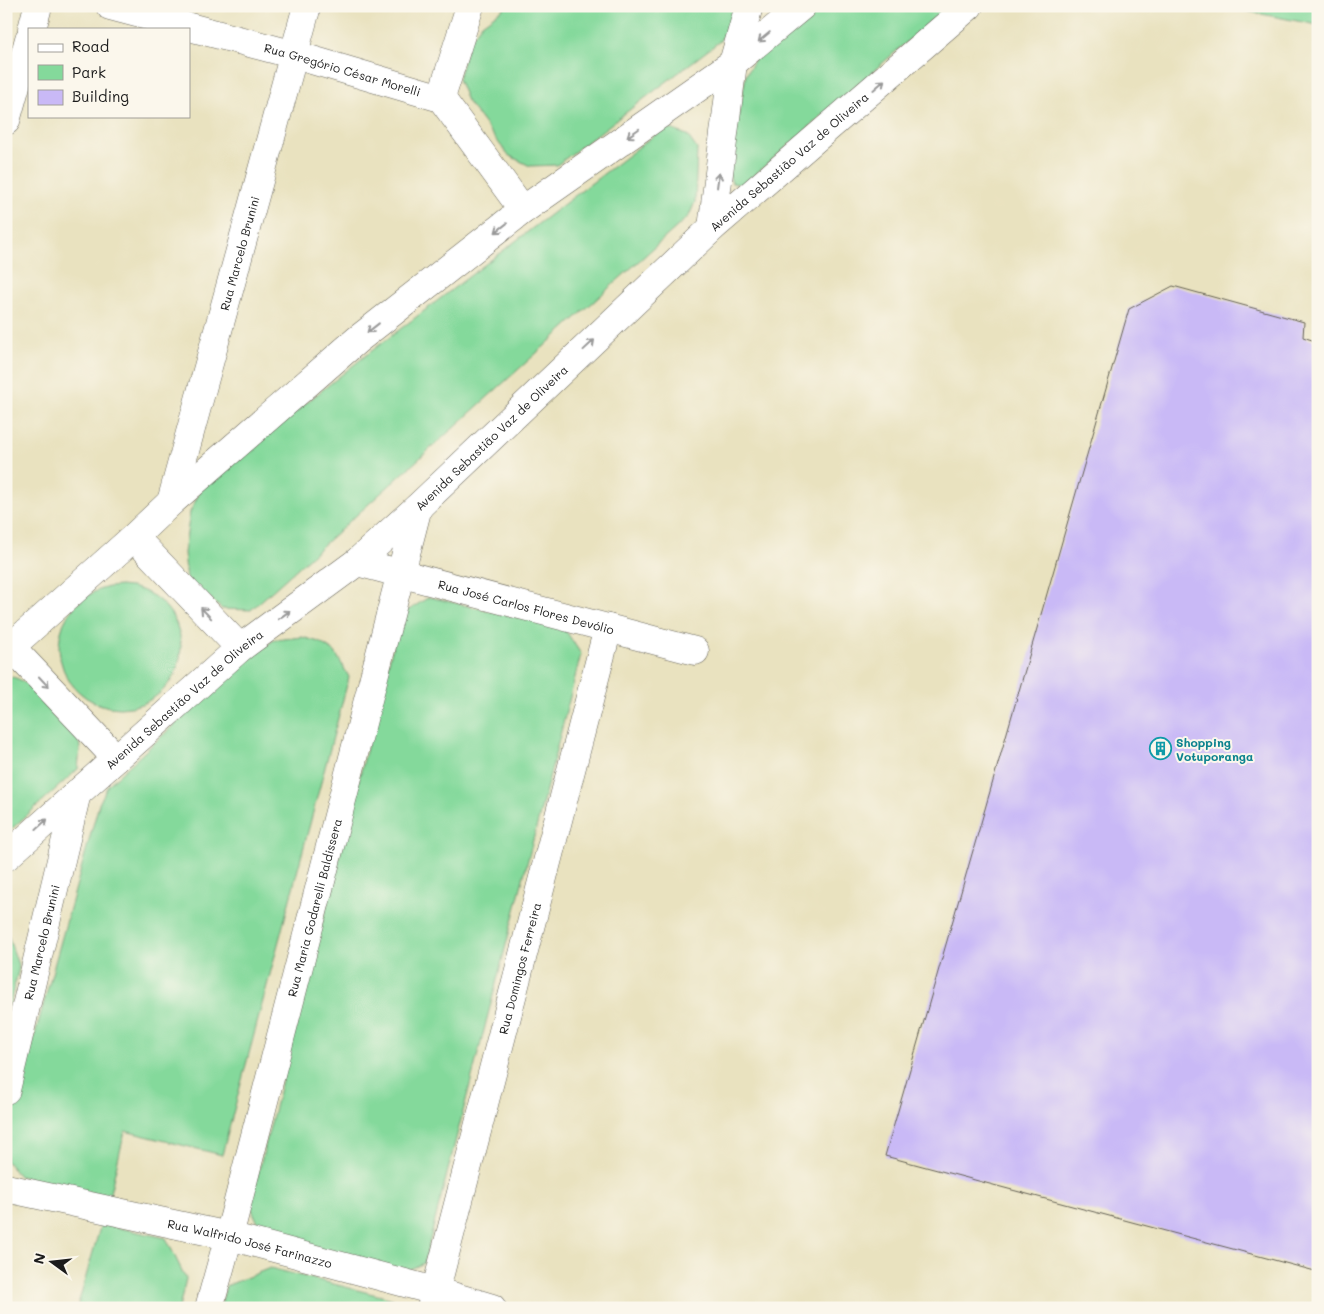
<svg xmlns="http://www.w3.org/2000/svg" width="1324" height="1314" font-family="Mali,sans-serif">
<rect width="100%" height="100%" fill="#fbf7ec"/>
<filter id="ink" filterUnits="userSpaceOnUse"><feTurbulence type="fractalNoise" baseFrequency=".02" numOctaves="2"/><feDisplacementMap in="SourceGraphic" scale="10" xChannelSelector="R" yChannelSelector="G"/><feConvolveMatrix kernelMatrix="1 2 1 2 8 2 1 2 1" color-interpolation-filters="sRGB"/></filter>
<filter id="wash" filterUnits="userSpaceOnUse"><feTurbulence type="fractalNoise" baseFrequency=".0096" numOctaves="4" result="noise"/><feDisplacementMap in="SourceGraphic" scale="20" xChannelSelector="R" yChannelSelector="G"/><feGaussianBlur stdDeviation="1.12" result="paint"/><feColorMatrix in="noise" values="0 0 0 0 0 0 0 0 0 0 0 0 0 0 0 0 0 1.4 0 .05"/><feComposite in="paint" operator="in"/></filter>
<g filter="url(#wash)">
<rect width="100%" height="100%" fill="#e9e2bf"/>
<g fill="#84d99b" stroke="#507a5c">
<path d="M507,6H737L736,12L720,41L557,165L530,166L508,155L467,101L458,79L469,41L482,24Z"/>
<path d="M818,6H948L743,185L732,183L728,172L746,75L757,55Z"/>
<path d="M1220,6H1318V25Z"/>
<path d="M665,127L687,135L697,149L695,202L689,216L251,610L222,609L187,579L184,553L190,512L203,485L365,356Z"/>
<circle cx="120" cy="647" r="61"/>
<path d="M429,597L564,628L581,654L424,1263L401,1273L262,1232L250,1205L401,615Z"/>
<path d="M302,637L319,642L335,652L349,677L222,1155L125,1131L109,1197L19,1176L6,1161V1139L99,804L108,785L249,657L274,640Z"/>
<path d="M6,677C29,674 45,709 59,721C64,726 71,729 76,732L80,747L78,769L6,834Z"/>
<path d="M6,934L8,935L19,968L6,1019Z"/>
<path d="M101,1224L166,1238L186,1279L179,1308H77Z"/>
<path d="M270,1268L393,1299L400,1308H220L226,1286Z"/>
</g>
<g id="blocks">
<path fill="#c9b9f6" d="M1173,286L1304,322L1303,337L1318,342V1261L1315,1271L885,1156L1129,309Z"/>
</g>
</g>
<g filter="url(#ink)">
<use href="#blocks" fill-opacity="0" stroke="#646155" stroke-width="1"/>
<g fill="none" stroke-linecap="round" stroke-linejoin="round">
<defs>
<g id="minor">
<path id="s1" d="M110,6L295,55L441,98L523,210"/>
<path d="M32,29L38,6"/>
<path d="M441,98L470,6"/>
<path d="M6,121L29,39"/>
<path d="M712,228L733,63L749,6"/>
<path id="s2" d="M171,502L307,6"/>
<path d="M134,537L240,648"/>
<path id="s3" d="M357,562L695,651"/>
<path d="M6,645L11,647L116,758"/>
<path d="M6,651L134,537L171,502L357,340L523,210L733,63L802,6"/>
<path id="s4" d="M6,857L240,648L357,562L418,507L712,228L969,6"/>
<path id="s5" d="M6,1090L77,793"/>
<path id="s6" d="M6,1188L229,1236L435,1291L492,1308"/>
<path id="s7" d="M209,1308L229,1236L418,507"/>
<path id="s8" d="M431,1308L608,628"/>
</g>
</defs>
<use href="#minor" stroke="#646155" stroke-width="29"/>
<use href="#minor" stroke="#fff" stroke-width="28"/>
</g>
<defs><path id="oneway-shaft" d="M-6 0H5M1.5-3L5.5 0L1.5 3" fill="none" stroke-width="1.6" stroke-linecap="round" stroke-linejoin="round" transform="scale(1.25)"/></defs>
<g stroke="#999">
<use href="#oneway-shaft" transform="translate(764 37) rotate(140)"/>
<use href="#oneway-shaft" transform="translate(879 85) rotate(-41)"/>
<use href="#oneway-shaft" transform="translate(633 133) rotate(145)"/>
<use href="#oneway-shaft" transform="translate(718 180) rotate(-83)"/>
<use href="#oneway-shaft" transform="translate(501 228) rotate(142)"/>
<use href="#oneway-shaft" transform="translate(373 328) rotate(142)"/>
<use href="#oneway-shaft" transform="translate(589 345) rotate(-43)"/>
<use href="#oneway-shaft" transform="translate(206 613) rotate(-134)"/>
<use href="#oneway-shaft" transform="translate(284 615) rotate(-36)"/>
<use href="#oneway-shaft" transform="translate(44 682) rotate(47)"/>
<use href="#oneway-shaft" transform="translate(42 824) rotate(-42)"/>
</g>
</g>
<defs>
<symbol id="building-ring" viewBox="-11 -11 22 22"><circle r="9.5" fill="#fbf7ec" stroke="#0f9aa8" stroke-width="1.5"/><path d="M-4-6H4V6H1V3H-1V6H-4ZM-2.5-4.3h1.7v1.8h-1.7ZM.8-4.3h1.7v1.8H.8ZM-2.5-1h1.7V.8h-1.7ZM.8-1h1.7V.8H.8Z" fill="#0f9aa8"/></symbol>
</defs>
<g fill-rule="evenodd">
<use href="#building-ring" x="1148" y="736" width="25" height="25"/>
</g>
<g text-anchor="middle" dominant-baseline="central" stroke-width="4" stroke-linejoin="round" paint-order="stroke">
<g font-size="12" fill="#1c1c1c" stroke="#fbf7ec">
<text stroke="none"><textPath href="#s1" startOffset="241">Rua Gregório César Morelli</textPath></text>
<text stroke="none"><textPath href="#s4" startOffset="1048">Avenida Sebastião Vaz de Oliveira</textPath></text>
<text stroke="none"><textPath href="#s2" startOffset="258">Rua Marcelo Brunini</textPath></text>
<text stroke="none"><textPath href="#s4" startOffset="642">Avenida Sebastião Vaz de Oliveira</textPath></text>
<text stroke="none"><textPath href="#s3" startOffset="175">Rua José Carlos Flores Devólio</textPath></text>
<text stroke="none"><textPath href="#s4" startOffset="238">Avenida Sebastião Vaz de Oliveira</textPath></text>
<text stroke="none"><textPath href="#s7" startOffset="414">Rua Maria Godarelli Baldissera</textPath></text>
<text stroke="none"><textPath href="#s5" startOffset="152">Rua Marcelo Brunini</textPath></text>
<text stroke="none"><textPath href="#s8" startOffset="351">Rua Domingos Ferreira</textPath></text>
<text stroke="none"><textPath href="#s6" startOffset="250">Rua Walfrido José Farinazzo</textPath></text>
</g>
<g font-size="12" font-weight="bold" fill="#0d838f" stroke="#fbf7ec" text-anchor="start">
<text x="1176" y="742">Shopping<tspan x="1176" dy="14">Votuporanga</tspan></text>
</g>
</g>
<rect width="1324" height="1314" fill="none" stroke="#fbf7ec" stroke-width="25"/>
<rect x="28" y="28" width="162" height="90" fill="#fbf7ec" stroke="#a29f99"/>
<rect x="38" y="44" width="25" height="8" fill="#ffffff" stroke="#a29f99"/>
<text x="72" y="52" font-size="15" fill="#1c1c1c">Road</text>
<rect x="38" y="65" width="25" height="15" fill="#84d99b" stroke="#a29f99"/>
<text x="72" y="78" font-size="15" fill="#1c1c1c">Park</text>
<rect x="38" y="90" width="25" height="15" fill="#c9b9f6" stroke="#a29f99"/>
<text x="72" y="102" font-size="15" fill="#1c1c1c">Building</text>
<g transform="translate(52 1262) rotate(285)" stroke="#fbf7ec" stroke-width="4" paint-order="stroke">
<path d="M0-4L9 19L0 12L-9 19Z" fill="#1c1c1c"/>
<text y="-8" font-size="14" font-weight="bold" text-anchor="middle" fill="#1c1c1c">N</text>
</g>
</svg>
